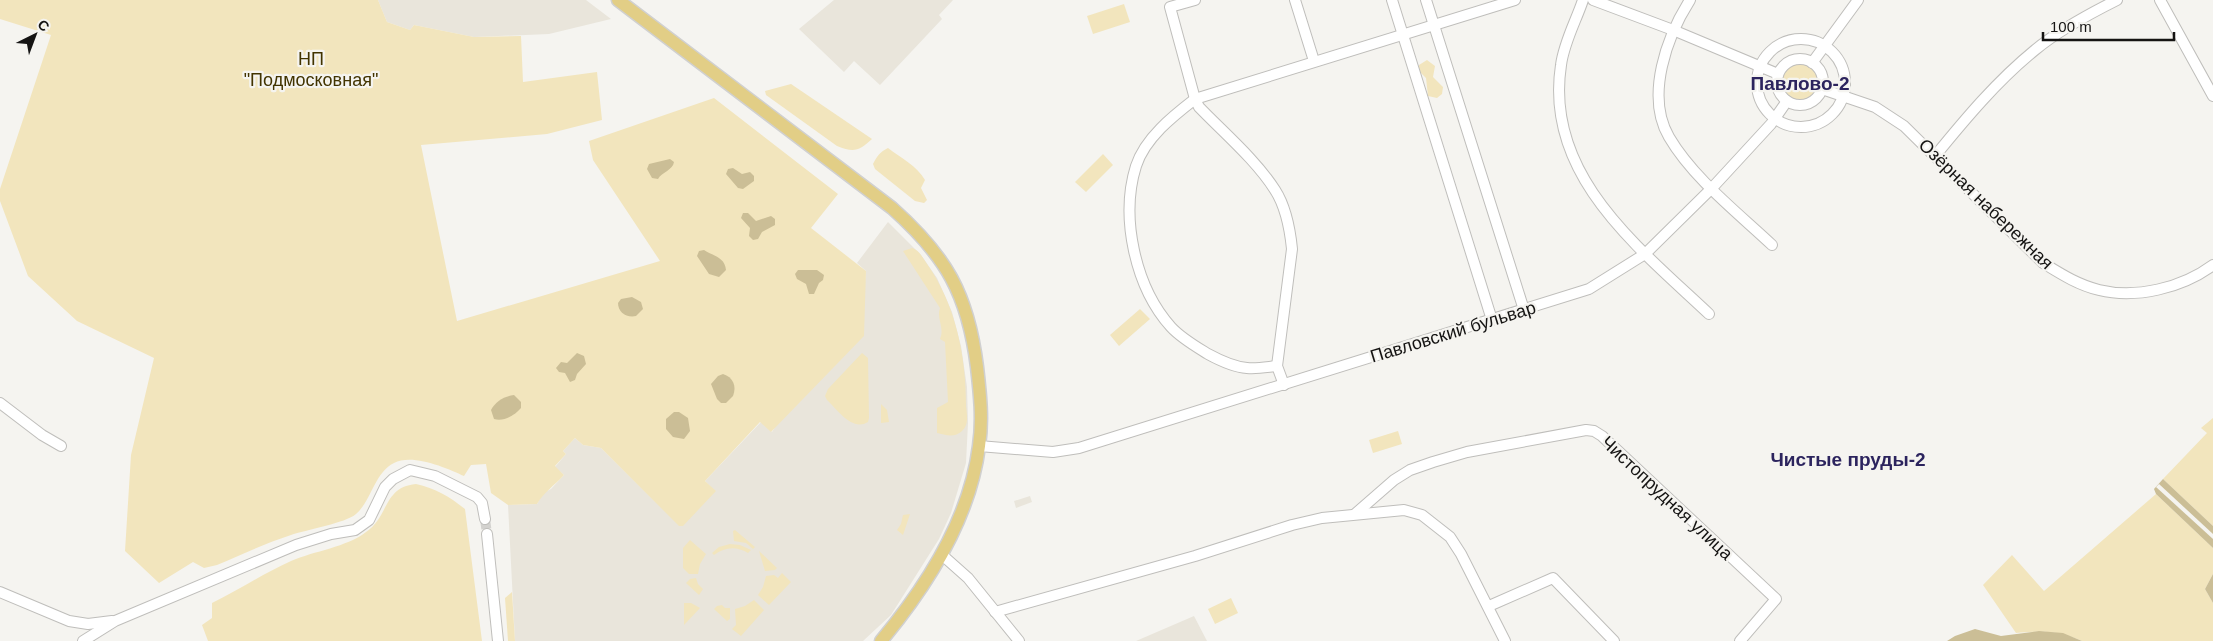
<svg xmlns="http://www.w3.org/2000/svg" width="2213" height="641" font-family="Arial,sans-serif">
<rect width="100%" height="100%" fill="#f5f4f0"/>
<g fill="#e9e5db">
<path d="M378,0H586L611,19L549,34L474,37L414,25L410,30L387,22Z"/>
<path d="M834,0H953L939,15L942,19L880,85L854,61L844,72L799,29Z"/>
<path d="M888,222L921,255L937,278L952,312L961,346L967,387L968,423L966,463L951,513L939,539L891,615L863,641H515L508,505L537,504L543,493L551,489L564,475L555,467L566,454L563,451L575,438L583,445L601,448L679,525L715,491L705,481L761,422L772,432L865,282L866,271L857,263Z"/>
<path d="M1030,496L1032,502L1016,508L1014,501Z"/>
<path d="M1194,616L1207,641H1136Z"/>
</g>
<g fill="#f2e5bd">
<path d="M0,0H378L387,22L410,30L414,25L474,37L521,36L523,82L597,72L602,120L547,134L421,145L457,321L660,261L593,160L589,141L714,98L838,194L811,228L866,271L864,336L771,432L760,422L705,481L716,491L683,526H679L601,448L583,445L575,438L563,451L566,454L555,466L564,475C554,486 544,492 537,504L508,505L491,493L486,464L471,465L464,476C447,468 412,453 394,463C374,473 372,500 356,514C346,523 305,530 291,535C266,543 241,555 217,565L204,568L193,562L159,583L125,551L131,455L154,358L77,321L28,276L0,201V189L51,35L0,19Z"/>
<path d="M1124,4L1130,22L1093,34L1087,16Z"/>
<path d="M1427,60L1435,66L1433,77L1443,87L1442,94L1437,98L1428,96L1426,78L1419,71V65Z"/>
<circle cx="1800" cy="83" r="19"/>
<path d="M791,84L872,139C859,151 854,153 837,146L766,95L765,91Z"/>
<path d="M888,148C901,158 917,166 925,180L921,188L927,200L924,203L915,201L875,169L873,164C877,156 880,152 888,148Z"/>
<path d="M1103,154L1113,165L1086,192L1075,182Z"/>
<path d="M912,248C919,250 923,258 927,264C956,305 966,357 966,406C967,415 969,425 962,431C955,438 945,435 937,433V408L948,402L945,342L940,339C945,328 936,318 940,308L903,251Z"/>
<path d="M1140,309L1150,319L1119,346L1110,335Z"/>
<path d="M862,353L868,358L869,418L868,422C852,432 837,409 827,400L825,396L828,389Z"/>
<path d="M881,404L887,410L889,422L881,423Z"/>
<path d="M2213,418V526L2163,479L2207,433L2201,428Z"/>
<path d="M1398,431L1402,444L1373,453L1369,440Z"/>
<path d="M416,484C435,488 450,497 465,509L482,641H208L202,625L212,618V603C239,590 264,573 291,561C314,551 347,547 366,532C389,517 383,487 416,484Z"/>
<path d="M2156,494L2213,548V574L2205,589L2213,603V641H2082C2057,630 2043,631 2016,633L1983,585L2012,555L2044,591Z"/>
<path d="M910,514L903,535L897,530L901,524L903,515Z"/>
<path d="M735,530L755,547L753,549L746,543L734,541L733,531Z"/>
<path d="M690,540L706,554L700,564L698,574H689L683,568V548Z"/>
<path d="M730,544L740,545L751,550L748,553C736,546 725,547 714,555L712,553L719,547Z"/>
<path d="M759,551L777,568L775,570L765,571Z"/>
<path d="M782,573L791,582L769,605L758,595L763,587L766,576L774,575L778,578Z"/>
<path d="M696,578L698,584L703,589L699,595L686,583L690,579Z"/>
<path d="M512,592L515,641H508L505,598Z"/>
<path d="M1231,598L1238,613L1215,624L1208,609Z"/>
<path d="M754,600L764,610L741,636L732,629L736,625L735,609L745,606Z"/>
<path d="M684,603H691L700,608L684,625Z"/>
<path d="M722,605L725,608H730V619L727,621L714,609L717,606Z"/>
</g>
<g fill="#cbbe96">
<path d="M670,159L674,162C673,170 662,172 658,179L652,178L647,169L649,164Z"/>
<path d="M733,168L742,174L750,172L754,176V181L743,189L738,188L726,174L728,169Z"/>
<path d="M743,213H748L756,221L771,216L775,219V225L762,232L758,239L753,240L749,236L750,228L741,218Z"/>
<path d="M704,250C713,256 725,257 726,270L719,277L709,274L697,256L699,251Z"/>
<path d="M798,270H817L824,275L823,280L819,283L814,294H809L806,284L797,279L795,274Z"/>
<path d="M632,297L641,302L643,309L636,316C626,318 618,312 618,303L621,299Z"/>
<path d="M577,353L584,356L586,364L577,374L575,380L570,382L565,373L559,372L556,368L561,362L567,363Z"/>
<path d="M723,374C733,377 737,386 733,396L726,403H721L717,399L711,384L718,376Z"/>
<path d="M514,395L521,402V408C515,415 504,422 494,419L491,410C495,402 504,396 514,395Z"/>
<path d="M674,412H679L688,418L690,431L684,439L673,437L666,429V419Z"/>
<path d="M2163,479L2213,526V548L2156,494L2154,489Z"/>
<path d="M2213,574V603L2205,589Z"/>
<path d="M1975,629L2001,636L2039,631L2063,633L2082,641H1947L1955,636Z"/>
</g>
<path fill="#f5f4f0" d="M2159,484L2213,534V539L2156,487Z"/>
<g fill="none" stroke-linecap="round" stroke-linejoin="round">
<path stroke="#d3d2cf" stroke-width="10" stroke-dasharray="10 5" stroke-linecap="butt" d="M485,519L487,534"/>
<defs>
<g id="minor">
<path d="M1195,0L1170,7L1195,99L1199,107C1224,133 1256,160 1275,190C1286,207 1290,229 1292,249L1277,366L1284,385"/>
<path d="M1295,0L1314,61"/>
<path d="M1392,0L1492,320"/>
<path d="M1426,0L1524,310"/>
<path d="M1583,0C1576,21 1564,42 1561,65C1544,175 1638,247 1709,314"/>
<path d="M1593,0L1673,30L1778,74"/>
<path d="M1690,0C1667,36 1645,96 1669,137C1693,178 1738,213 1772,245"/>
<path d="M2160,0L2213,96"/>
<circle cx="1801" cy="83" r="44"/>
<circle cx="1800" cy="82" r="23"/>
<path d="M1812,63L1858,0"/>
<path d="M1822,89L1875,107L1904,126L2043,263C2061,274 2078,285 2099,290C2136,299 2182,288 2213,265"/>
<path d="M1935,156C1966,118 1997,81 2035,50C2059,30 2089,14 2117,0"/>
<path d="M1277,366C1267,367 1257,369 1247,368C1234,367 1219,360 1208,354C1195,346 1181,338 1171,327C1135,287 1120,217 1136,166C1145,138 1173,116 1195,99L1515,0"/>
<path d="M0,403L42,435L61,446"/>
<path d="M979,446L1053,452L1079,448L1589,289L1645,254L1712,188L1771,124L1787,101"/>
<path d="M1355,514L1394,480L1410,470L1433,462L1467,452L1586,430L1594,431L1602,436L1776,599L1740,641"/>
<path d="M487,534L498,641"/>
<path d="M941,554L968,578L1019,641"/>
<path d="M0,592L69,621L88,624L112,621"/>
<path d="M1489,606L1553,578L1614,641"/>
<path d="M995,612L1195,556L1292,525L1322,518L1404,510L1422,515L1450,537L1461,554L1505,641"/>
<path d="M83,641L115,621L296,545L331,534L355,530L369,520L385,487L393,479L410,470L435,476L477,497L482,503L485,519"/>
</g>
<path id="major" d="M618,0L892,208C946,256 968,294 977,367C980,393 983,420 979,446C970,519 927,586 881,641"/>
</defs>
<use href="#minor" stroke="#bfbebb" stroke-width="12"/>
<use href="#major" stroke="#d0d0d0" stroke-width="15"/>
<use href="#minor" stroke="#fff" stroke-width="10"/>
<use href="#major" stroke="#e2ce86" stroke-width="12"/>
</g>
<g text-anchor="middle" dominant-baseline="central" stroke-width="4.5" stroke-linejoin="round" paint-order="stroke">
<g font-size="18" fill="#423400" stroke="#f5f4f0">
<text x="311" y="59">НП<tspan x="311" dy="21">"Подмосковная"</tspan></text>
</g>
<g font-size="18" fill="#151413" stroke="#f5f4f0">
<text transform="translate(1986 204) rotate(44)">Озёрная набережная</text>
<text transform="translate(1453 332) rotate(-17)">Павловский бульвар</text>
<text transform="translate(1667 498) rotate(43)">Чистопрудная улица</text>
</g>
<g font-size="19" font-weight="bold" fill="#2c245e" stroke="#f5f4f0">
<text x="1800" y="83">Павлово-2</text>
<text x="1848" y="459">Чистые пруды-2</text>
</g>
</g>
<g transform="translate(35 35) rotate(42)" stroke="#f5f4f0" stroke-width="4" paint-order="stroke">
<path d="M0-4L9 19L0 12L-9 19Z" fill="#151413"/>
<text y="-8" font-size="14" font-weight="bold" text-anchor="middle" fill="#151413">С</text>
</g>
<path d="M2043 32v8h131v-8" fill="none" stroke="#151413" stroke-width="2.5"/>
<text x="2050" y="32" font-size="15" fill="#151413" stroke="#f5f4f0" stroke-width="4" paint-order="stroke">100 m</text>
</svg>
